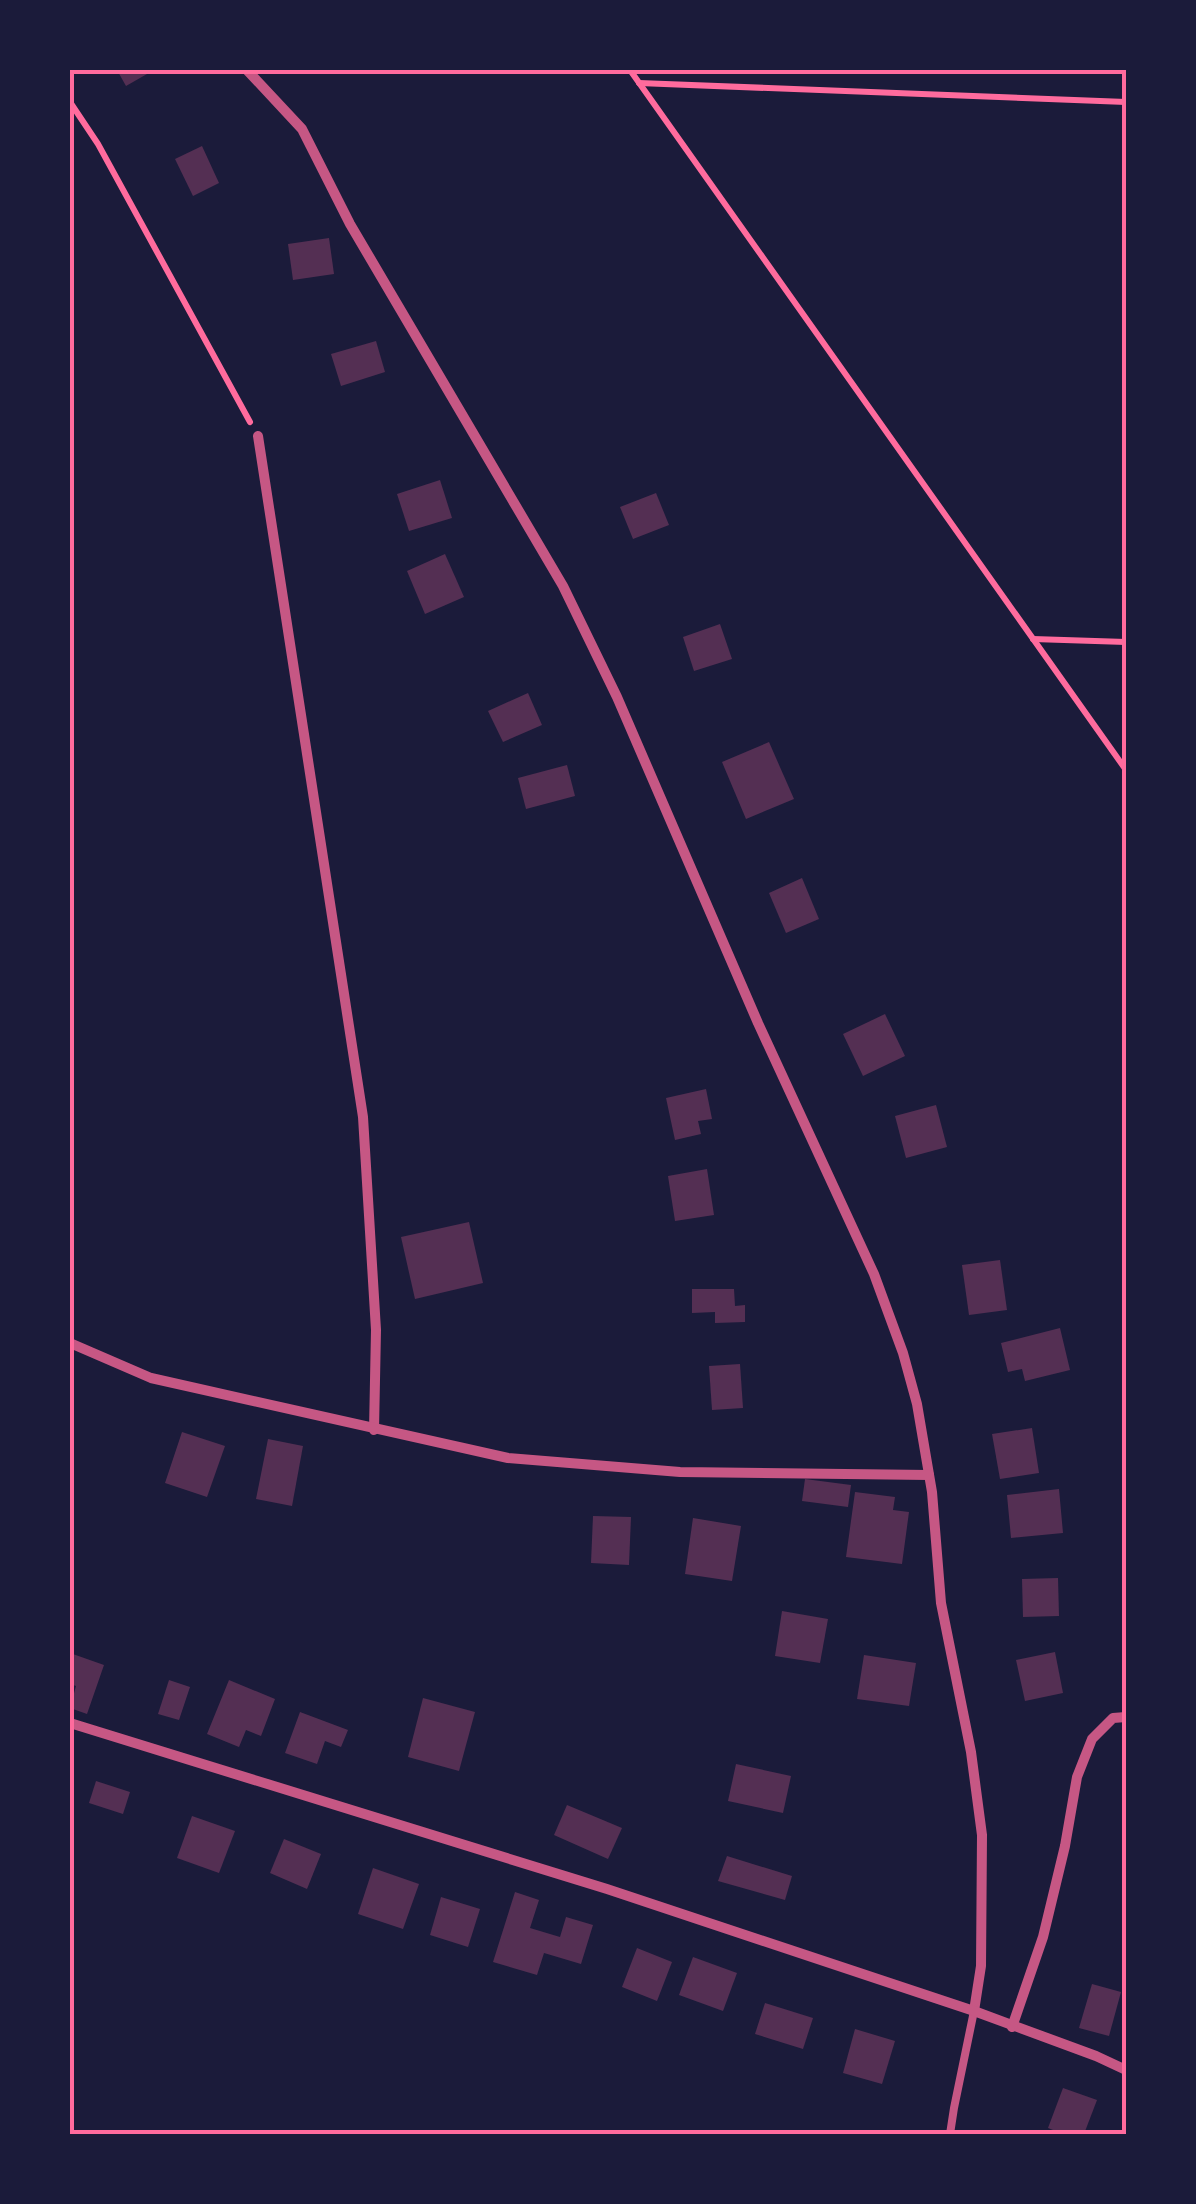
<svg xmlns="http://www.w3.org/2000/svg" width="1196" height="2204" font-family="Barlow,sans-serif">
<rect width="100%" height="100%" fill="#1b1b3a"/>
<g fill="#542f53">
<path d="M117,70H154L126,86Z"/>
<path d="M202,146L219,183L193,196L175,159Z"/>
<path d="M329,238L334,274L293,280L288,244Z"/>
<path d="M376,341L385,372L341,386L331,354Z"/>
<path d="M440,480L452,518L409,531L397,494Z"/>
<path d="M656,493L669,525L633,539L620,507Z"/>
<path d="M445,554L464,597L425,614L407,571Z"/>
<path d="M720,624L732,659L694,671L683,637Z"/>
<path d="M528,693L542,725L503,742L488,711Z"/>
<path d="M769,742L794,799L746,819L722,762Z"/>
<path d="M567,765L575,796L526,809L518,778Z"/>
<path d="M802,878L819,919L786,933L769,893Z"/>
<path d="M885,1014L905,1056L863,1076L843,1034Z"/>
<path d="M706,1089L712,1119L698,1121L701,1134L675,1140L666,1098Z"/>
<path d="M936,1105L947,1147L906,1158L895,1116Z"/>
<path d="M707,1169L714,1215L675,1221L668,1176Z"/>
<path d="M469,1222L483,1283L415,1299L401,1237Z"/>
<path d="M1000,1260L1007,1310L969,1315L962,1265Z"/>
<path d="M692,1289H734L735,1306L745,1305V1322L715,1323V1312L692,1313Z"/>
<path d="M1060,1328L1070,1370L1025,1381L1022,1369L1008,1372L1001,1343Z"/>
<path d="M740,1364L743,1408L712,1410L709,1366Z"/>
<path d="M1032,1428L1039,1473L1000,1479L992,1434Z"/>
<path d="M182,1432L225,1446L207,1497L165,1483Z"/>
<path d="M268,1439L303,1446L292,1506L256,1499Z"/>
<path d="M805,1479L851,1485L848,1507L802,1501Z"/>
<path d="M1059,1489L1063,1533L1011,1538L1007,1495Z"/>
<path d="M855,1492L895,1497L893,1510L909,1512L902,1564L846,1557Z"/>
<path d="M593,1516L631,1517L629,1565L591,1563Z"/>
<path d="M693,1518L741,1526L732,1581L685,1574Z"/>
<path d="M1058,1578L1059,1616L1023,1617L1022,1579Z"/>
<path d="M782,1611L828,1619L820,1663L775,1656Z"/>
<path d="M1055,1652L1063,1693L1025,1701L1016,1660Z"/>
<path d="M70,1653L104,1665L87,1714L70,1708L76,1686L70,1684Z"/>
<path d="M864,1655L916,1663L909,1706L857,1699Z"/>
<path d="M169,1680L190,1687L179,1720L158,1714Z"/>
<path d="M229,1680L275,1699L261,1736L246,1730L239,1747L207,1734Z"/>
<path d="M423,1698L475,1712L459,1771L408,1757Z"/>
<path d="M300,1712L348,1730L341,1747L325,1741L317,1764L285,1753Z"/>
<path d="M736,1764L791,1776L783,1813L728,1801Z"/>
<path d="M96,1781L130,1792L123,1814L89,1803Z"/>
<path d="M567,1805L622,1828L608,1859L554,1835Z"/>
<path d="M192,1816L235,1831L219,1873L177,1858Z"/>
<path d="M284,1839L321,1854L307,1889L270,1873Z"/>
<path d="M727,1856L792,1876L785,1900L718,1881Z"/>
<path d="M373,1868L419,1884L403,1929L358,1914Z"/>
<path d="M515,1892L539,1900L530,1928L560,1937L566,1917L593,1925L581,1964L544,1953L537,1975L493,1962Z"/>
<path d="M441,1897L480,1909L468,1947L430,1935Z"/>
<path d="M637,1948L672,1962L657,2001L622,1987Z"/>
<path d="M693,1957L737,1973L723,2011L679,1995Z"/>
<path d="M1092,1984L1121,1992L1109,2036L1079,2028Z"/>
<path d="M765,2003L813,2018L803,2049L755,2034Z"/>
<path d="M855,2029L895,2041L882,2084L843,2073Z"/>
<path d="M1063,2088L1097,2100L1084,2134H1063L1048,2128Z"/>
</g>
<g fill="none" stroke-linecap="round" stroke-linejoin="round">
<g stroke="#ff6b9d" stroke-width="6">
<path d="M630,70L1126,770"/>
<path d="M639,83L1126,102"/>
<path d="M70,102L98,144L250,422"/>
<path d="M1033,639L1126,642"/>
</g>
<path stroke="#c65784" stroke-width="8" d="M950,2134L954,2108L974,2011"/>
<g stroke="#c65784" stroke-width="10">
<path d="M247,70L302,129L350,224L563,586L617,697L758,1023L874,1274L903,1353L917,1404L932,1492L941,1603L971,1752L982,1835L981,1966L974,2011"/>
<path d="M258,436L363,1117L376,1330L374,1430"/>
<path d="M70,1343L151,1378L508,1458L680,1472L929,1475"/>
<path d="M70,1723L607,1889L974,2011L1096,2056L1126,2070"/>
<path d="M1012,2027L1043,1937L1065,1846L1077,1777L1092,1739L1113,1718L1126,1717"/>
</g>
</g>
<rect width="1196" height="2204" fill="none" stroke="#1b1b3a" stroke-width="145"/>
<rect x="72" y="72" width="1052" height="2060" fill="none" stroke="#ff6b9d" stroke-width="4"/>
</svg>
